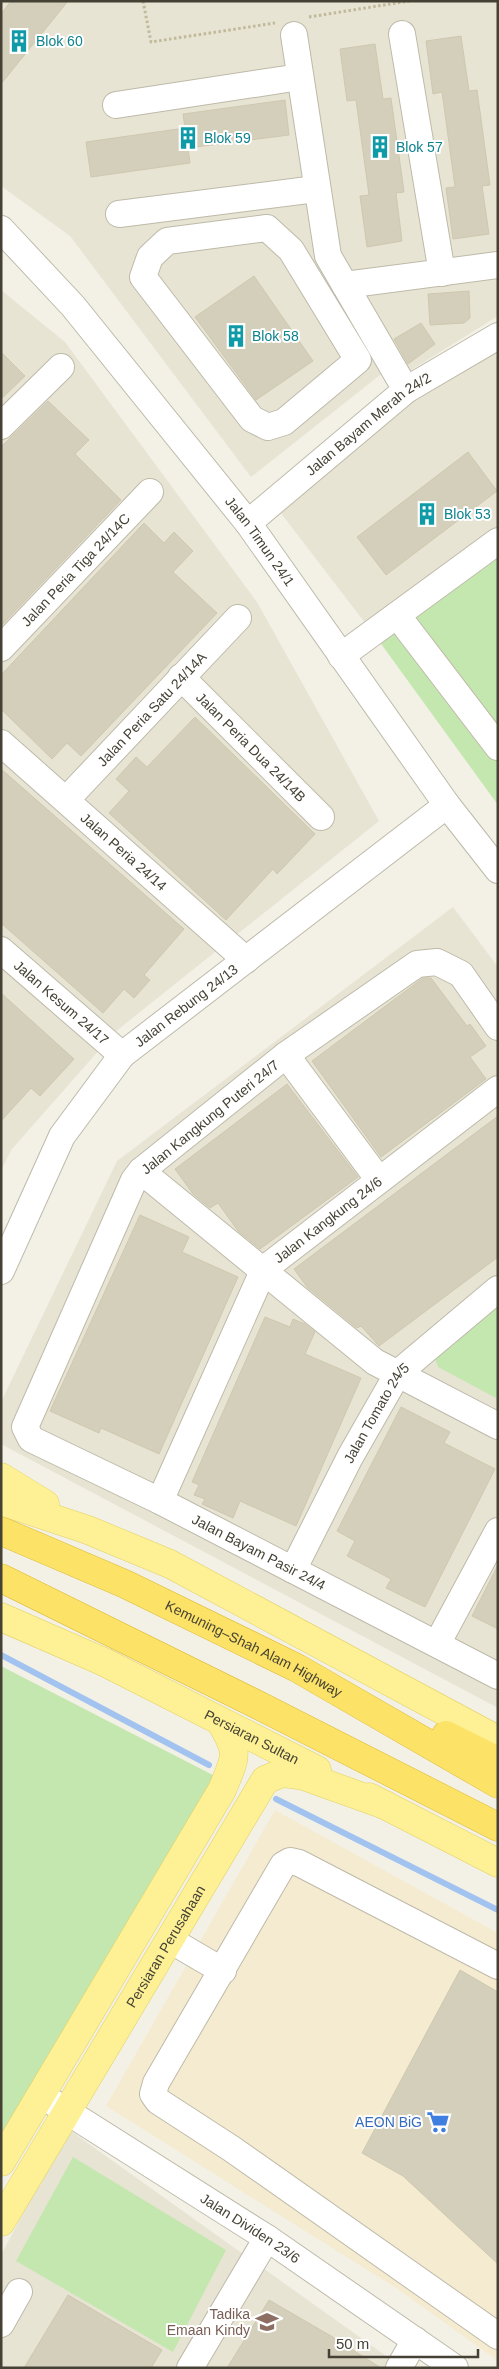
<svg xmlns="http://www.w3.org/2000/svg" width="499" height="2369" font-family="Arial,sans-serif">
<rect width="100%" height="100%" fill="#f3f1e6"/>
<g fill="#e7e4d4">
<path d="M1,1H498V316L408,372L380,375L251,477L70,236L1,186Z"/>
<path d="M1,290L65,342L257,602L379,821L115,1032L12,1149L1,1170Z"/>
<path d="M498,349V546L379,641L277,508L411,399Z"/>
<path d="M453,907L498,967V1708L1,1444V1402L117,1161Z"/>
<path d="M68,2129L403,2368H1V2255Z"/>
</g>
<path fill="#f5ebd1" d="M275,1810L498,1933V2361L396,2288L106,2106Z"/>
<g fill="#c4e7af">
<path d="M498,546V805L379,641Z"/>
<path d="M498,1297V1399L438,1367L434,1355Z"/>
<path d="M1,1666L238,1788L1,2148Z"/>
<path d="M73,2157L226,2250L173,2352L16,2261Z"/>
</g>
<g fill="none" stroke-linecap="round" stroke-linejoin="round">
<g stroke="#a2c3ef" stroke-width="6">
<path d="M1,1655L209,1765"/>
<path d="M276,1799L498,1910"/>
</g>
</g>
<g fill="#d4cfbb" stroke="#cfc8af">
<path d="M11,1H68L1,84V14Z"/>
<path d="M461,36L469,91L477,90L490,185L482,186L489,234L453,239L446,188L455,187L442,92L433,94L426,41Z"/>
<path d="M375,44L383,99L391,98L404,192L396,193L402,241L367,247L360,196L369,195L356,100L347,101L340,49Z"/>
<path d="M285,100L289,135L188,148L190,163L91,177L86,142L185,128L183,114Z"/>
<path d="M254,276L313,361L256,400L195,317Z"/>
<path d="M469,291L470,318L464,323L430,325L428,294Z"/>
<path d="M421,323L435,344L408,364L394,339Z"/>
<path d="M1,352L25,376L1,399Z"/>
<path d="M48,401L89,440L75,454L121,500L1,626V447Z"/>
<path d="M468,452L497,491L386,575L357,537Z"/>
<path d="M144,523L164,543L174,532L193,551L173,572L217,613L81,756L67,743L52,759L1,709V675Z"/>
<path d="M195,717L315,834L277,874L273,869L226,920L109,813L129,791L116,779L136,757L147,767Z"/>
<path d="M1,769L184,929L144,975L150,980L134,998L124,989L103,1013L1,923Z"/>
<path d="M423,978H431L467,1026L470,1024L486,1046L470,1057L486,1079L381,1157L312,1061Z"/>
<path d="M1,993L74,1059L40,1096L31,1088L1,1121Z"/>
<path d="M287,1084L358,1177L260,1249L238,1231L218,1203L210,1208L193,1194L175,1169Z"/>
<path d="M498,1116V1257L379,1346L361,1326L357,1328L307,1287L294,1269Z"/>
<path d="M140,1215L189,1237L182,1252L238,1277L159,1454L101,1428L99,1433L50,1411Z"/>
<path d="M265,1317L290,1327L293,1319L305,1324L315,1332L305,1354L361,1378L296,1526L240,1501L233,1518L202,1504L205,1499L194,1495L199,1485L192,1482Z"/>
<path d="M401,1407L450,1432L444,1443L495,1469L425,1607L386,1588L391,1579L347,1556L355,1541L337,1531Z"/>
<path d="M498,1565V1629L472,1616Z"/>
<path d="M460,1970L498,1992V2264L403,2176L362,2153Z"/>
<path d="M68,2295L162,2350L151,2368H24Z"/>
<path d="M269,2300L331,2336L381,2368H227Z"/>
</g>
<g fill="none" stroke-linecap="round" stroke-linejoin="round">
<defs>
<g id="minor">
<path d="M402,34L442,273"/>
<path d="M294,35L328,256L406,390"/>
<path d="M116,105L300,77"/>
<path d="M119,214L316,189"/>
<path d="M267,228L291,250L358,360L284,422L268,427L252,419L143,277L150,257L167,241Z"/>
<path id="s1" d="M1,229L73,306L248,523L447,805L498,870"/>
<path d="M345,285L498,265"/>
<path d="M1,426L61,367"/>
<path id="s2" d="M248,523L406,390L498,336"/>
<path d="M397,615L498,747"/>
<path id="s3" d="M1,648L150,492"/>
<path d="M341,656L498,541"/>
<path id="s4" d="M181,677L321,817"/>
<path id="s5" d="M1,743L246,960"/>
<path id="s6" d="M66,800L238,618"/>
<path id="s7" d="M1,950L122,1055"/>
<path id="s8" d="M498,1027L461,974L437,962L417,964L286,1055L141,1171L134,1180L25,1427L31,1439L160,1501L498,1676"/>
<path d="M286,1055L379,1180"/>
<path d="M141,1171L375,1362L498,1426"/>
<path id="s9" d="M1,1271L62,1136L122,1055L447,805"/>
<path id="s10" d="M160,1501L264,1269L498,1089"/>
<path id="s11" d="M293,1570L350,1457L398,1373L498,1289"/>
<path d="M437,1644L498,1531"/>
<path d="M170,1940L223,1971"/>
<path d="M498,1966L299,1863L290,1861L283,1865L156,2083L153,2094L158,2101L232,2149L498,2336"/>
<path id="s12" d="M41,2095L267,2238L455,2368"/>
<path d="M1,2324L19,2292"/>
<path d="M190,2368L267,2238"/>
<path d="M399,2368L415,2340"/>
</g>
<g id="major">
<path d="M1,1477L45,1504"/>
<path d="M1,1501L88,1530L170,1564L498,1740"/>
<path id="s13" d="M1,1617L104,1662L317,1770"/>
<path d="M369,1797L498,1863"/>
<path d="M1,2162L222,1790C236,1756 240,1754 220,1721"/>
<path id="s14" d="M1,2222L265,1780L282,1773L304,1776L385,1805"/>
</g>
<g id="highway">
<path id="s15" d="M1,1531L125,1584L297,1668L498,1784"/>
<path d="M1,1578L260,1706L498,1827"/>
<path d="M446,1735L498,1761"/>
</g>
</defs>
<use href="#minor" stroke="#bebaa9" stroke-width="28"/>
<use href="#major" stroke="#e2d164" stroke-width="29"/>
<use href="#highway" stroke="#dcba37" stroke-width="29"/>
<g stroke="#c0b99a" stroke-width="3" stroke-dasharray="2.5 2.5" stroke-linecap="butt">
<path d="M143,1L151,42L275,23"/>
<path d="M309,17L409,1"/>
</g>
<use href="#minor" stroke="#fff" stroke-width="26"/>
<use href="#major" stroke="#fdf095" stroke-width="28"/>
<use href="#highway" stroke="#fce368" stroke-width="28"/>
</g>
<defs>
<symbol id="building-bare" viewBox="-9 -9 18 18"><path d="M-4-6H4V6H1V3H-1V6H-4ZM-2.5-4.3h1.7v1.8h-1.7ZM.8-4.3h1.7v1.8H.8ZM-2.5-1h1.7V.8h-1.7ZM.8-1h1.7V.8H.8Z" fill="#0f9aa8" stroke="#fff" stroke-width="2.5" paint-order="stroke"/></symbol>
<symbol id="supermarket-bare" viewBox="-9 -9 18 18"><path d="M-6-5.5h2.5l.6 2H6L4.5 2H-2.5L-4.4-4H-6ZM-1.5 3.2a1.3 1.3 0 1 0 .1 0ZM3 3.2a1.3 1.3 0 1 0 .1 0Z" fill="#3f7fe0" stroke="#fff" stroke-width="2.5" paint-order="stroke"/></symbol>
<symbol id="school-bare" viewBox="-9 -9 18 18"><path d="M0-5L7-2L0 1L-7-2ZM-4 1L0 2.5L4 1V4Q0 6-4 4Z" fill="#8d6e63" stroke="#fff" stroke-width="2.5" paint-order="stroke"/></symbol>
</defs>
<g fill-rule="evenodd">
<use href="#building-bare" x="3" y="25" width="32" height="32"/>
<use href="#building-bare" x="172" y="122" width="32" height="32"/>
<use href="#building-bare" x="364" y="131" width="32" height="32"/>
<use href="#building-bare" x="220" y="320" width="32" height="32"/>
<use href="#building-bare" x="411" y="498" width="32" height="32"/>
<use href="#supermarket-bare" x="422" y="2106" width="32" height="32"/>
<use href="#school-bare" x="251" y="2306" width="32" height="32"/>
</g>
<g text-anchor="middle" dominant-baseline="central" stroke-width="4" stroke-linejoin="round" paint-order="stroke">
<g font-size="14" fill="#0d838f" stroke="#fff" text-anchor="start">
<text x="36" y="41">Blok 60</text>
<text x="204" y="138">Blok 59</text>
<text x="396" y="147">Blok 57</text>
<text x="252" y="336">Blok 58</text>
<text x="444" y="514">Blok 53</text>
</g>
<g font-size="14" fill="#454235" stroke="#fff">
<text stroke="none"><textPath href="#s2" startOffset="156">Jalan Bayam Merah 24/2</textPath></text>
<text stroke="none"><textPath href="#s1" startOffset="406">Jalan Timun 24/1</textPath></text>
<text stroke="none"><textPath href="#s3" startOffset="108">Jalan Peria Tiga 24/14C</textPath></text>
<text stroke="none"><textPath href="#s6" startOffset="125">Jalan Peria Satu 24/14A</textPath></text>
<text stroke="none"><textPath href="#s4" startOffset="99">Jalan Peria Dua 24/14B</textPath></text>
<text stroke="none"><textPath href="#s5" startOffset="164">Jalan Peria 24/14</textPath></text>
<text stroke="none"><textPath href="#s7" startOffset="80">Jalan Kesum 24/17</textPath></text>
<text stroke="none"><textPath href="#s9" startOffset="330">Jalan Rebung 24/13</textPath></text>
<text transform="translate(210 1117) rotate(-39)">Jalan Kangkung Puteri 24/7</text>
<text stroke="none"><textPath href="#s10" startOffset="335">Jalan Kangkung 24/6</textPath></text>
<text stroke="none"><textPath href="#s11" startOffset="178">Jalan Tomato 24/5</textPath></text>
<text stroke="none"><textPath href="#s8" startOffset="1006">Jalan Bayam Pasir 24/4</textPath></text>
<text stroke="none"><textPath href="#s15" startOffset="279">Kemuning–Shah Alam Highway</textPath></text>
<text stroke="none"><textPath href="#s13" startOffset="278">Persiaran Sultan</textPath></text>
<text stroke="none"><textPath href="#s14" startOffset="321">Persiaran Perusahaan</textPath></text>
<text stroke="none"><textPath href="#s12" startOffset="248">Jalan Dividen 23/6</textPath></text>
</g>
<g font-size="14" fill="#366cbe" stroke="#fff" text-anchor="end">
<text x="422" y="2122">AEON BiG</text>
</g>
<g font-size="14" fill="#785e54" stroke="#fff" text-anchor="end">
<text x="250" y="2314">Tadika<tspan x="250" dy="16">Emaan Kindy</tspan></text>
</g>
</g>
<rect width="499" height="2369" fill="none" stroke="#454235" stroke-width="5"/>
<path d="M329 2349v8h149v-8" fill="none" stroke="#454235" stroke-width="2.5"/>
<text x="336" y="2349" font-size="15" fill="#454235" stroke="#ffffff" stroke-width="4" paint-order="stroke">50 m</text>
</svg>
